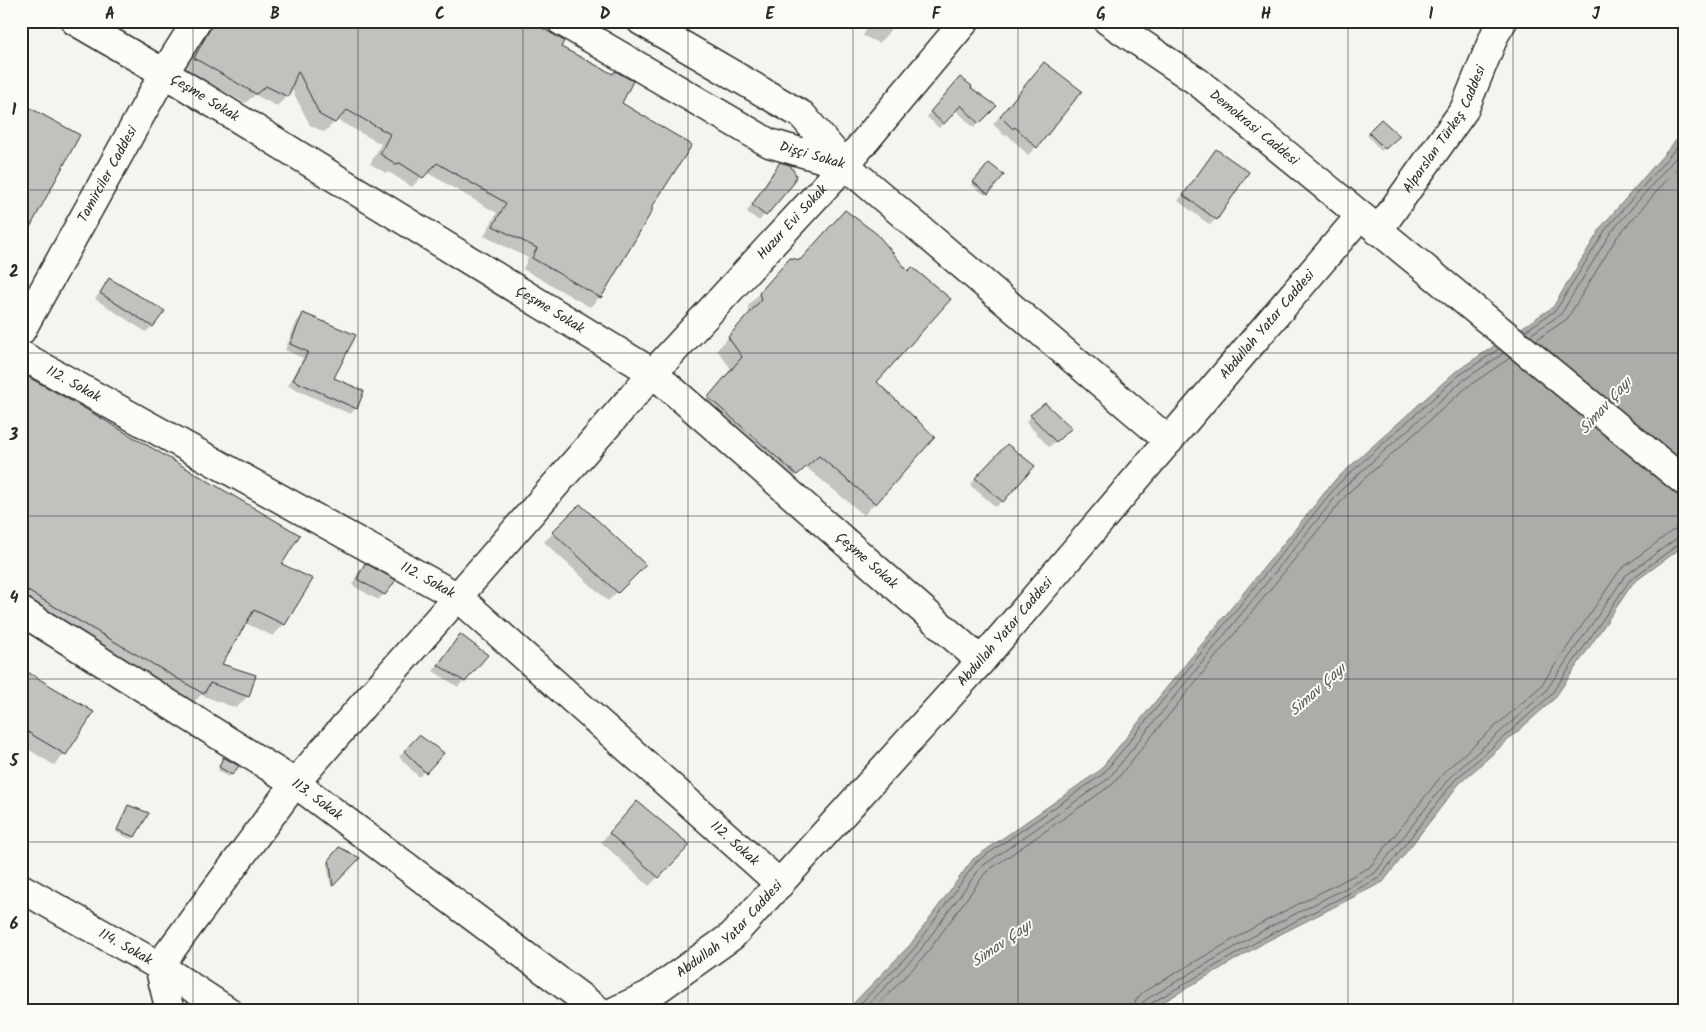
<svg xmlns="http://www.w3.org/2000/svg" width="1706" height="1032" font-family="Kalam,sans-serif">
<rect width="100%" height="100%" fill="#f5f4ef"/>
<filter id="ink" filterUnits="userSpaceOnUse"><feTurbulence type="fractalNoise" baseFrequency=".02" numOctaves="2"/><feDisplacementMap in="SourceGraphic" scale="10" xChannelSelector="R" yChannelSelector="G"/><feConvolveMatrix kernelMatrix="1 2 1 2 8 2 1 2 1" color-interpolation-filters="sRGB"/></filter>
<g filter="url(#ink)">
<path fill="#adaca9" stroke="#797877" d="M1685,130V545L1633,583L1554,699L1459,784L1383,882L1267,941L1148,1011H846L910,945L973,859L1099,771L1335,480L1455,372L1553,307L1602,226Z"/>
<g fill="#0003">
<path d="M209,21H529L560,48L612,75L615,72L620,103L650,207L600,297L590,307L523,269L528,258L484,236L497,213L426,172L412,187L389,172L386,173L370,164L381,144L337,120L324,132L310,125L290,86L287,96L277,106L255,95L245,103L185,69L200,41Z"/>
<path d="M687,21H697L694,25Z"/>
<path d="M871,21H895L888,33L879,43L863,36Z"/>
<path d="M1044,64L1036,147L1028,155L1007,134L1005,136L993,124Z"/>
<path d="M956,83L970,89L995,106L974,128L955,109L939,128L927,117Z"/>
<path d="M1381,121L1398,136L1381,151L1367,135Z"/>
<path d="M1216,151L1247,173L1216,219L1210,225L1178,201Z"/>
<path d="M780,164L793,182L759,221L747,212L774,170Z"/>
<path d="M986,167L1003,175L985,195L972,185Z"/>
<path d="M790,259L875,382L933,437L864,515L806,467L784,486L698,409L731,369L717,350L750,313L748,306Z"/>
<path d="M110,280L152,326L146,332L95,299Z"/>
<path d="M303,315L332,378L356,408L350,414L288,386L303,358L285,350L297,321Z"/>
<path d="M21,374L280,565L284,624L273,636L245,623L220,665L248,696L236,708L201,695L191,705L21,605Z"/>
<path d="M1031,416L1065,433L1049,447L1026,422Z"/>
<path d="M1001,451L1034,466L996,507L970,485Z"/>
<path d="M580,506L644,565L608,601L544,542Z"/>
<path d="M365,565L384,594L378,600L352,585L359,571Z"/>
<path d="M455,642L486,655L458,687L433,671Z"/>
<path d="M21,670L92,712L65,754L54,765L21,745Z"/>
<path d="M419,736L442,753L419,777L399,757Z"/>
<path d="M224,758L237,767L229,777L218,770Z"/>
<path d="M637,802L658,877L649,886L601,842Z"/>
<path d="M129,806L147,814L131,839L116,832Z"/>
<path d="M339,849L358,859L331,887L327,863Z"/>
</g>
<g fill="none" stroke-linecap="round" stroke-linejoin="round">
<g stroke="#5f5f5d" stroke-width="1">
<path d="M1525,331L1556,310L1606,229L1685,138"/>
<path d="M1530,335L1561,314L1611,232L1685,147"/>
<path d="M1536,340L1567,319L1617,237L1685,159"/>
<path d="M853,1011L914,949L976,862L1103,774L1338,484L1458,376L1499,349"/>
<path d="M862,1011L918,953L981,867L1108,779L1343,488L1462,381L1504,353"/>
<path d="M872,1011L924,957L986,872L1113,784L1348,493L1467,387L1510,358"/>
<path d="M1133,1011L1136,1000L1143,992L1258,925L1370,867L1446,770L1540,687L1620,570L1672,531L1685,528"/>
<path d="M1141,1011L1142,1003L1147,999L1262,931L1375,873L1451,776L1545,692L1625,576L1677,538L1685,536"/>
<path d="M1147,1011L1150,1004L1265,937L1379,878L1455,780L1550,696L1630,580L1680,543L1685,542"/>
</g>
</g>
<g fill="#c2c1be" stroke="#2b2b2b">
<path d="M213,21H531L564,41L561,47L613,74L615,71L633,81L622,103L692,145L652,207V211L601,298L532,258L537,248L493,226L506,203L437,163L423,178L400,163L396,164L380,154L390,134L347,110L335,123L320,115L298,71L288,97L266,86L256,94L194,58L210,29Z"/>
<path d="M1044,62L1082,91L1037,148L1015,127L1013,129L1000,116Z"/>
<path d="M960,77L972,86L971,88L997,106L979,124L961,105L944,124L930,112Z"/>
<path d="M21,103L80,135L21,244Z"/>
<path d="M1381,119L1400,136L1385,149L1368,132Z"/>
<path d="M1216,149L1249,172L1217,220L1183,195Z"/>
<path d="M780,162L790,165L796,175L794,183L766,216L752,205Z"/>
<path d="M989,163L1004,175L988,194L973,182Z"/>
<path d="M845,210L877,234L908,271L912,267L951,299L877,382L935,437L876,504L819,456L797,475L708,397L742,357L728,337L761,300L759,293L790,258L800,260Z"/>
<path d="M109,278L165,311L153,327L100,293Z"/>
<path d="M303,313L356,335L334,378L364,391L357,409L293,380L308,352L290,344Z"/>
<path d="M21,373L77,404L300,535L282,564L313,579L285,625L254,610L222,664L256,675L249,697L210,683L204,694L21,587Z"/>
<path d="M1045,403L1072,428L1056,442L1030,415Z"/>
<path d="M1007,444L1035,466L1003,502L975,478Z"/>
<path d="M580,504L646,565L618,593L552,532Z"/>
<path d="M365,563L396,580L385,595L357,579Z"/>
<path d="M460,634L488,655L465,682L438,665Z"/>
<path d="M21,668L94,712L66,755L21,728Z"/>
<path d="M419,735L444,753L426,773L404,751Z"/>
<path d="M223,757L239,766L232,775L219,767Z"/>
<path d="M637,801L690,845L659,878L609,833Z"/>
<path d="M128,805L149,813L135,837L117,830Z"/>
<path d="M339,847L360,858L333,886L329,859Z"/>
</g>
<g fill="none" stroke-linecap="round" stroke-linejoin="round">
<defs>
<g id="minor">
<path id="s1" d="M75,21L164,73L653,373L981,661"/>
<path id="s2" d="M561,21L769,143L845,165L802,115L641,21"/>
<path d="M845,165L1169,441"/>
<path id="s3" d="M1378,231L1464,110L1495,34L1503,21"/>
<path id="s4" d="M21,331L164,73L197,21"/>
<path id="s5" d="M21,355L458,597L780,884"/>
<path id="s6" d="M21,611L295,783L599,1011"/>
<path id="s7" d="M21,888L159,966L228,1011"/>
<path id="s8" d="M170,1011L159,966L295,783L653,373L845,165L965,21"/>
<path id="s9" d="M615,1011L649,995L732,936L981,661L1360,216"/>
</g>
<g id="major">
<path id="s10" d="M1108,21L1198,82L1685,482"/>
</g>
</defs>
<use href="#minor" stroke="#2b2b2b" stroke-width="31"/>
<use href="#major" stroke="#2b2b2b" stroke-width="31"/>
<use href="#minor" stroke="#fdfcf7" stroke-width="28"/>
<use href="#major" stroke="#fdfcf7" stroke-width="28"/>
</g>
</g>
<path fill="none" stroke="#2b2b2b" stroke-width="1" stroke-opacity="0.55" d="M193,21V1011M358,21V1011M523,21V1011M688,21V1011M853,21V1011M1018,21V1011M1183,21V1011M1348,21V1011M1513,21V1011M21,190H1685M21,353H1685M21,516H1685M21,679H1685M21,842H1685"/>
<g text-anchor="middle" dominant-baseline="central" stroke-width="4" stroke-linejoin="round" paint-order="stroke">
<g font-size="14" fill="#2b2b2b" stroke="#fdfcf7">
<text stroke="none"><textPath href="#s1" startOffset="151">Çeşme Sokak</textPath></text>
<text stroke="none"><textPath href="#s10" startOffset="181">Demokrasi Caddesi</textPath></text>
<text stroke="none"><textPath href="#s3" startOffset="122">Alparslan Türkeş Caddesi</textPath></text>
<text stroke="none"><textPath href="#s2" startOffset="286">Dişçi Sokak</textPath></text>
<text stroke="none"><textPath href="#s4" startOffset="179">Tamirciler Caddesi</textPath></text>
<text stroke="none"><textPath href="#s8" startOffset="1024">Huzur Evi Sokak</textPath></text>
<text stroke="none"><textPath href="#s1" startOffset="556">Çeşme Sokak</textPath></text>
<text stroke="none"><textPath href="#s9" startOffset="952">Abdullah Yatar Caddesi</textPath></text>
<text stroke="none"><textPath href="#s5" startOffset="60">112. Sokak</textPath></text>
<text stroke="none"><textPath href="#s1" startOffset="961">Çeşme Sokak</textPath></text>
<text stroke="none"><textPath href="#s5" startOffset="465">112. Sokak</textPath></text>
<text stroke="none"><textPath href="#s9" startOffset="548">Abdullah Yatar Caddesi</textPath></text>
<text stroke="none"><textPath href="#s6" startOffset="351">113. Sokak</textPath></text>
<text stroke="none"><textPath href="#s5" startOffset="870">112. Sokak</textPath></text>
<text stroke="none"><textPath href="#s9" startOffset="142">Abdullah Yatar Caddesi</textPath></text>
<text stroke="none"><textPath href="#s7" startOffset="120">114. Sokak</textPath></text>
</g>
<g font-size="15" font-style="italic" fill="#585857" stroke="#fdfcf7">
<text transform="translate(1606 406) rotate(-48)">Simav Çayı</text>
<text transform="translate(1318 690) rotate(-42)">Simav Çayı</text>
<text transform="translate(1002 944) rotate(-35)">Simav Çayı</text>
</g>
</g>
<rect width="1706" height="1032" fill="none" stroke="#fdfcf7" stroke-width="55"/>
<rect x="28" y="28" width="1650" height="976" fill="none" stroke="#2b2b2b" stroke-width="2"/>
<g font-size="16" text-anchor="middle" font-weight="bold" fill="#2b2b2b">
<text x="110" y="19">A</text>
<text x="275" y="19">B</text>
<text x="440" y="19">C</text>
<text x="605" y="19">D</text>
<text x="770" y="19">E</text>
<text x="936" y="19">F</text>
<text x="1101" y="19">G</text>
<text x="1266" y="19">H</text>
<text x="1431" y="19">I</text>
<text x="1596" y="19">J</text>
<text x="14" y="115">1</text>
<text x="14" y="277">2</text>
<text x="14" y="440">3</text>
<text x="14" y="603">4</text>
<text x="14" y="766">5</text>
<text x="14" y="929">6</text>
</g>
</svg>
